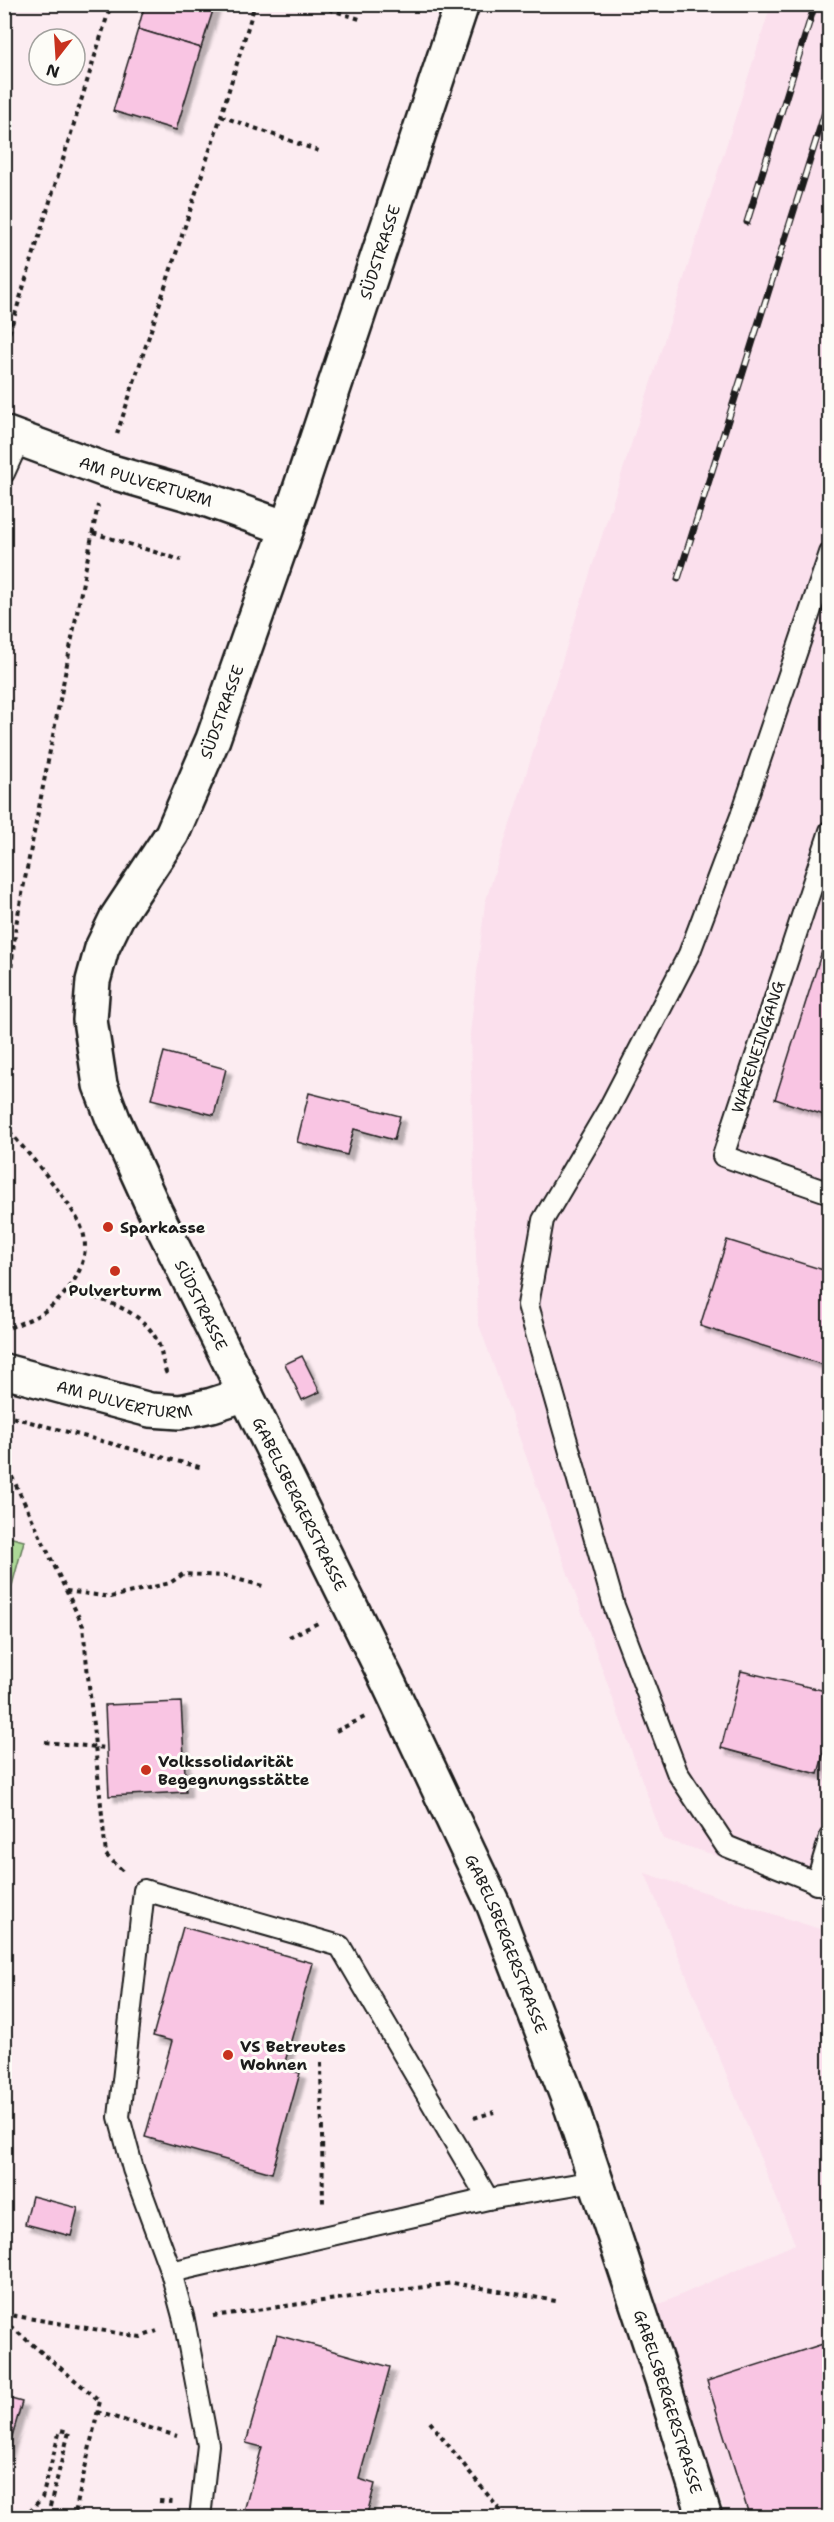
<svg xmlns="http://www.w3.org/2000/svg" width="834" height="2522" font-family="'Shantell Sans',sans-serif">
<defs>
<filter id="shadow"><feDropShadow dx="5.5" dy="5.5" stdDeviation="1.5" flood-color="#0004"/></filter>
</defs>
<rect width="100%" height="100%" fill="#fcecf1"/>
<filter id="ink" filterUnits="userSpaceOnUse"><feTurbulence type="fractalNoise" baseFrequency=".0167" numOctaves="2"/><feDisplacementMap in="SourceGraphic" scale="12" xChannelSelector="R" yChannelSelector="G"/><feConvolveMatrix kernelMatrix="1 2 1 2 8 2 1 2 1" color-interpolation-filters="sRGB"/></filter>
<g filter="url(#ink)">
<g fill="#fbe0ed">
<path d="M771,5H829V1890L663,1839L478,1322L470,1034L485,903Z"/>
<path d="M645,1873L829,1932V2517H727L649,2309L795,2244Z"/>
</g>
<path fill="#acd997" stroke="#647a5a" stroke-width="1.5" d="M5,1536L24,1541L10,1593L5,1592Z"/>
<g fill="#f9c5e3" stroke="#1c1c1c" stroke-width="1.5" filter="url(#shadow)">
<path d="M145,4H215L201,48L138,29Z"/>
<path d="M138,29L201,48L176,130L113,111Z"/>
<path d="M830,926V1117L775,1099Z"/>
<path d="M164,1052L226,1069L214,1115L151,1099Z"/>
<path d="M309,1093L400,1116L394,1140L354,1129L347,1155L297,1142Z"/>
<path d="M727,1240L830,1272V1367L700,1326Z"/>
<path d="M302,1356L320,1392L302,1400L285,1364Z"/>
<path d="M741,1671L830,1692V1729L818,1774L721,1748Z"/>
<path d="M181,1702L186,1792L109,1796L105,1705Z"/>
<path d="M183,1927L313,1963L283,2069L300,2073L272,2173L145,2137L172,2041L153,2036Z"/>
<path d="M32,2196L78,2208L71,2236L25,2224Z"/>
<path d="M277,2335L390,2367L359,2479L375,2484L366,2518H242L262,2447L246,2443Z"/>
<path d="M823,2344L830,2365V2518H750L707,2381Z"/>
<path d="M4,2397L22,2402L4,2464Z"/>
</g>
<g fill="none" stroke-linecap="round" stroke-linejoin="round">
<defs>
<g id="service">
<path d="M4,473L20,438"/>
<path d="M830,553L741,816L689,954L609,1108L543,1220L528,1305L614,1606L677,1772L726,1846L830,1888"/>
<path d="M830,831L723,1156L830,1193"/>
<path d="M816,1884L830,1837"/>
<path d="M171,2272L488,2199L595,2181"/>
<path d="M200,2518L208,2445L184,2320L171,2272L133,2169L119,2117L144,1890L340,1946L488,2199"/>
</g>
<g id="minor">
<path id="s1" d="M462,4L287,528L213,739L172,834L117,917L102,948L93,981L90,1020L100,1085L113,1119L155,1211L389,1684L494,1906L572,2109L662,2379L705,2518"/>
<path id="s2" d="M4,433L105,470L202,498L287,528"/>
<path id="s3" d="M4,1371L150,1410L180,1412L212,1405L246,1394"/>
</g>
</defs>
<use href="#service" stroke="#1c1c1c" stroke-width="24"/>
<use href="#minor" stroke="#1c1c1c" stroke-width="38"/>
<g stroke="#1c1c1c" stroke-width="4" stroke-dasharray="4.5 4.5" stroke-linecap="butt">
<path d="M312,4L363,20"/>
<path d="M221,116L319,151"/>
<path d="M4,350L111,4"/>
<path d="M117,434L221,116L255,4"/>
<path d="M93,533L181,560"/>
<path d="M4,1030L16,925L98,505"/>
<path d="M4,1125C23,1148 80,1210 84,1236C90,1266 66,1298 42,1313C31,1320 17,1324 4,1330"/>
<path d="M69,1289C101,1300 145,1309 159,1345C162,1353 163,1364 166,1372L163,1373"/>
<path d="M4,1415L203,1468"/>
<path d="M4,1460L83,1626L106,1855L123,1871"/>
<path d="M66,1591L111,1597L170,1583L183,1574L225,1576L263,1586"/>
<path d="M289,1637L318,1623"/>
<path d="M336,1731L365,1717"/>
<path d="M45,1742L107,1748"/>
<path d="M321,2063L323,2205"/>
<path d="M474,2118L494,2112"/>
<path d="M4,2314L141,2337L157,2331"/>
<path d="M213,2316L453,2283L556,2301"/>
<path d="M4,2321L100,2401L74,2518"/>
<path d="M97,2412L177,2436"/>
<path d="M430,2422L506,2518"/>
<path d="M159,2501L173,2502"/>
<path d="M23,2518L42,2498L60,2430L69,2432L47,2518"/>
</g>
<use href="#service" stroke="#fdfcf7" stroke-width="20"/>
<use href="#minor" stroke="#fdfcf7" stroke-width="33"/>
<defs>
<g id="rail">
<path d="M747,222L815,4"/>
<path d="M678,579L830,96"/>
</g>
</defs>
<use href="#rail" stroke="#1c1c1c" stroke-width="7"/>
<use href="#rail" stroke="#fdfcf7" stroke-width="4.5" stroke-dasharray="14" stroke-linecap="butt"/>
</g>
</g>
<g fill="#c8321e" stroke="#fdfcf7" stroke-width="2">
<circle cx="108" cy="1227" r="6"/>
<circle cx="115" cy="1271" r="6"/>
<circle cx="146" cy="1770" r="6"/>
<circle cx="228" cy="2055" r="6"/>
</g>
<g text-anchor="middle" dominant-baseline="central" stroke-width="6" stroke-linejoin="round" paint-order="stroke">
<g font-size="16" fill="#1c1c1c" stroke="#fdfcf7">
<text transform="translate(380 252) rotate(-72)">SÜDSTRASSE</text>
<text stroke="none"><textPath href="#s2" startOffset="150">AM PULVERTURM</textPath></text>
<text transform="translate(222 712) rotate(-70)">SÜDSTRASSE</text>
<text transform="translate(758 1047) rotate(-72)">WARENEINGANG</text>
<text stroke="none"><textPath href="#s1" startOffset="1395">SÜDSTRASSE</textPath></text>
<text stroke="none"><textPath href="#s3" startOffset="124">AM PULVERTURM</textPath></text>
<text stroke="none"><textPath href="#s1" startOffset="1617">GABELSBERGERSTRASSE</textPath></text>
<text stroke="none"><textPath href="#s1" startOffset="2103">GABELSBERGERSTRASSE</textPath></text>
<text stroke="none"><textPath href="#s1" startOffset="2589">GABELSBERGERSTRASSE</textPath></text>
</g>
<g font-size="16" font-weight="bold" fill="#1c1c1c" stroke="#fdfcf7" text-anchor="start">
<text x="120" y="1227">Sparkasse</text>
<text x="115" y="1290" text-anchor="middle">Pulverturm</text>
<text x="158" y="1761">Volkssolidarität<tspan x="158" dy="18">Begegnungsstätte</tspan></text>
<text x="240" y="2046">VS Betreutes<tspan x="240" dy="18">Wohnen</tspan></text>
</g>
</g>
<rect width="834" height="2522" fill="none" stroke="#fdfcf7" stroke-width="24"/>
<rect x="12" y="12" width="810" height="2498" fill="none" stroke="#1c1c1c" stroke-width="2" filter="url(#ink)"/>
<g transform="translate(57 57) rotate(197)"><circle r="28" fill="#fdfcf7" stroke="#a3a29f" stroke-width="1.5"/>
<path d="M0-4.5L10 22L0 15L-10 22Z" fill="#c8321e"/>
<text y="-9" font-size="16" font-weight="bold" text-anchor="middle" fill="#1c1c1c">N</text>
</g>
</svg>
